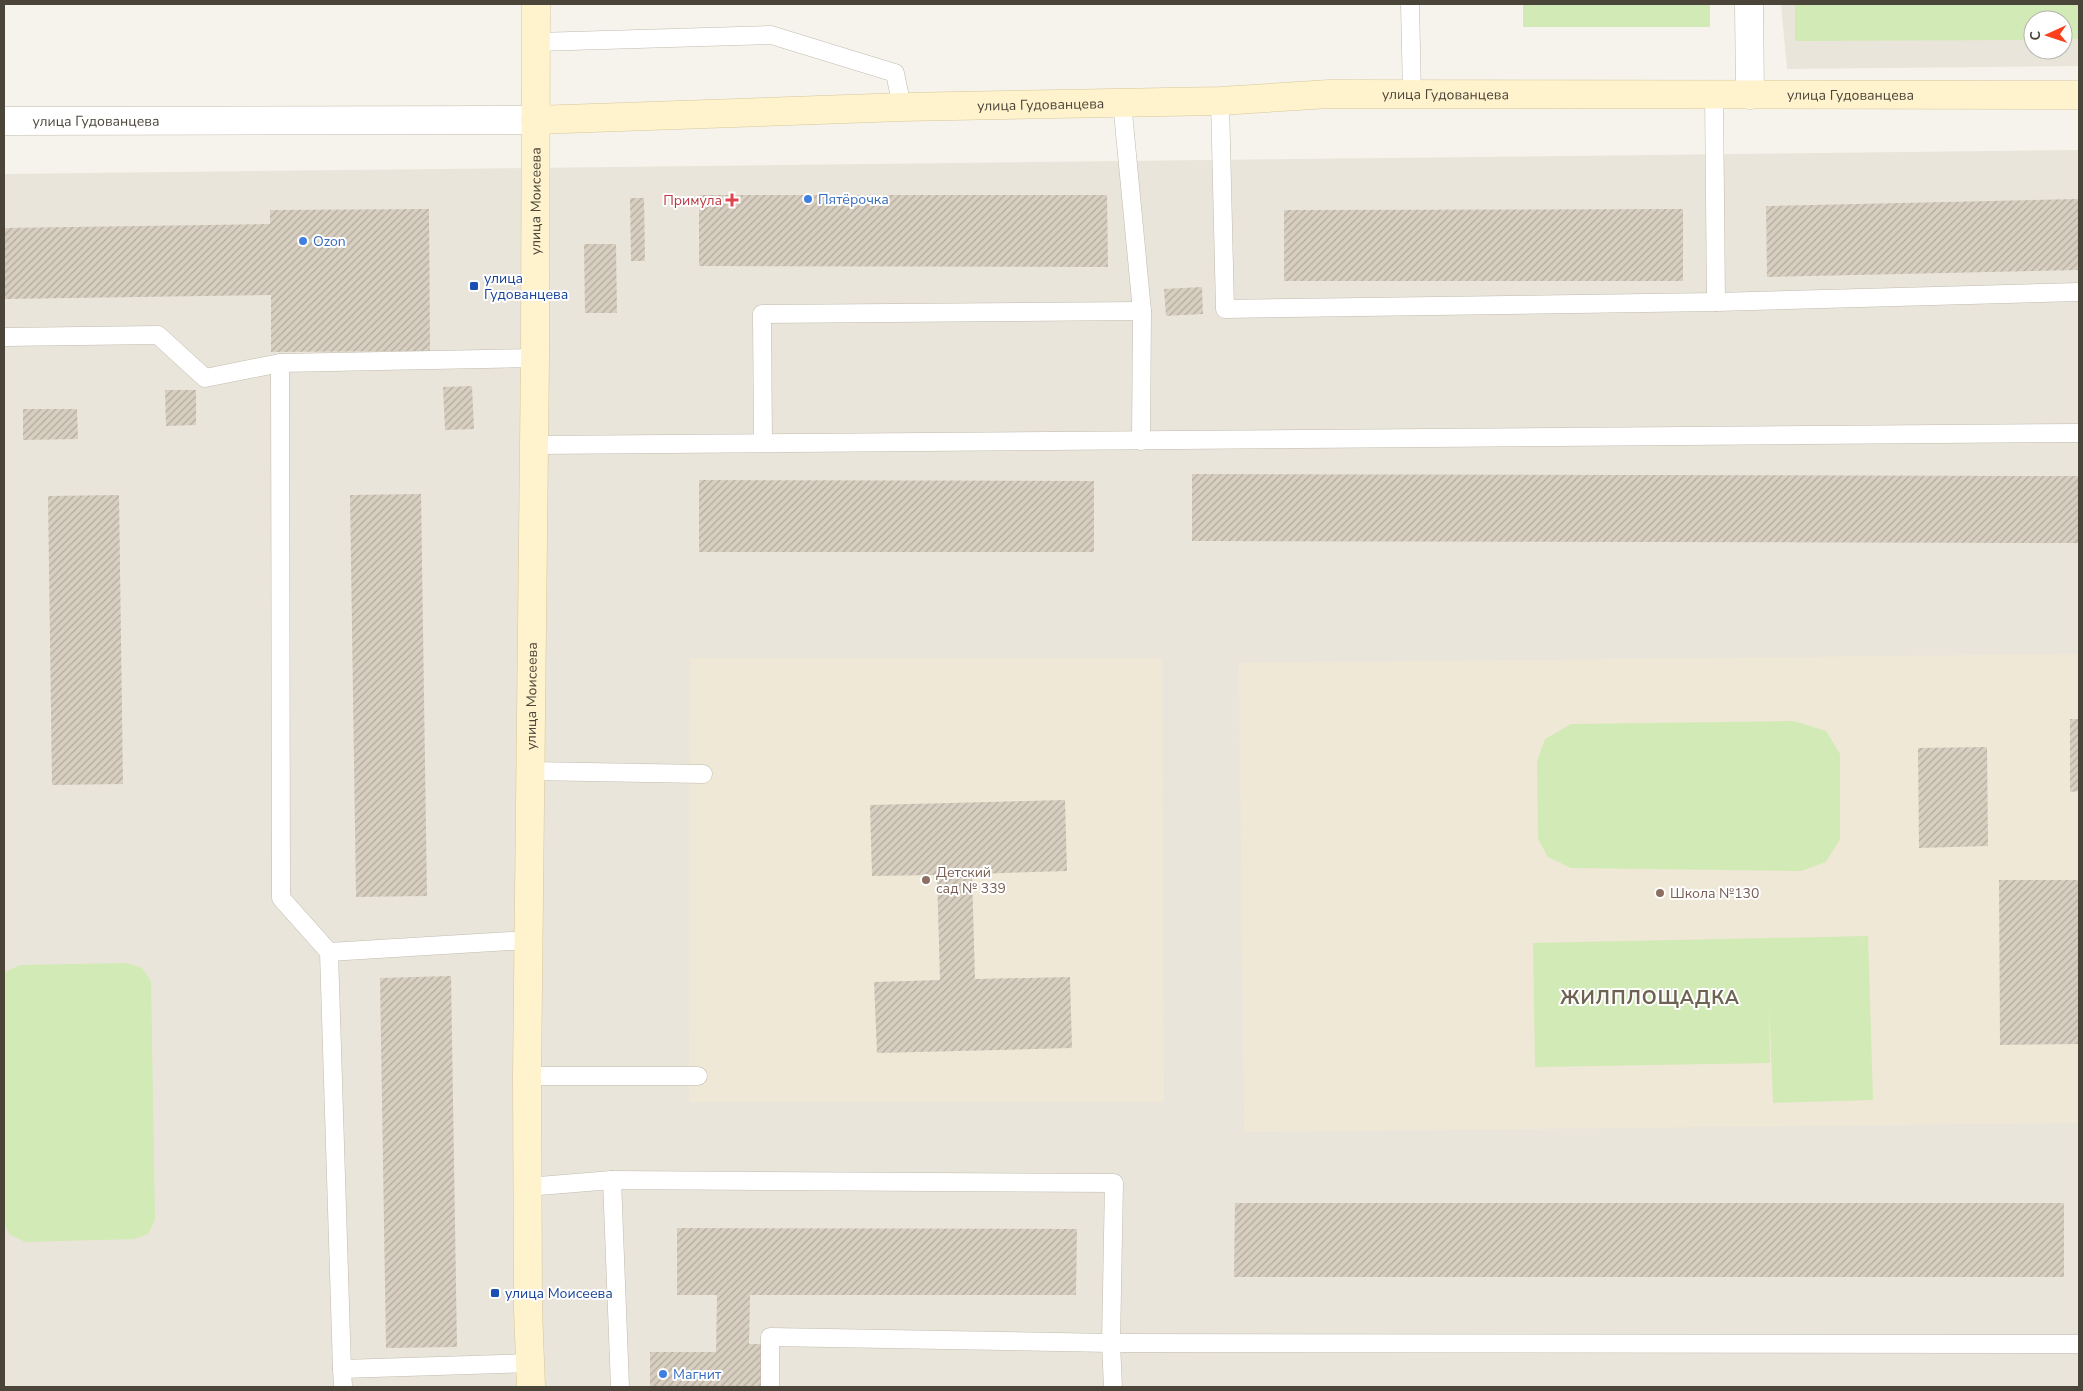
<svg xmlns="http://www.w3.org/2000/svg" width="2083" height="1391" font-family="'Nunito Sans',sans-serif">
<defs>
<pattern id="building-hatch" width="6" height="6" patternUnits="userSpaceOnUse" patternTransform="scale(1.25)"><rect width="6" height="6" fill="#d8cfc1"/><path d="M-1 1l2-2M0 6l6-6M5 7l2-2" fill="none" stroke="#b1aa9e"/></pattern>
</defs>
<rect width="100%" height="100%" fill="#f6f3ec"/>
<g fill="#eae5da" fill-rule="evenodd">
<path d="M1781,4H2079V66L1787,69ZM2033,20H2063V50H2033Z"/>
<path d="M2079,150V1387H4V174Z"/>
</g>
<g fill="#efe8d6">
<path d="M2079,654V1123L1244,1132L1239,663Z"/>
<path d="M690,658H1162L1164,1102H689Z"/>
</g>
<g fill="#d2eab5">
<rect x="1523" y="4" width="187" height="23"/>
<path d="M1795,4H2079V39H2063V20H2033V40L1795,41Z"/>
<path d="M1794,721L1826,731L1840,754V839L1826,862L1801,871L1571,868L1548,857L1538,839L1537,761L1545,739L1571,724Z"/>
<path d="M1868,936L1873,1100L1773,1103L1769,1001L1770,1063L1535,1067L1533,943Z"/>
<path d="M127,963L142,968L151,981L155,1220L148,1234L134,1239L25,1242L9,1234L4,1222V975L7,971L20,965Z"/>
</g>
<g fill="url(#building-hatch)">
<path d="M699,195H1107L1108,267L699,266Z"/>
<path d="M630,198H644L645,261H631Z"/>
<path d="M2079,199V270L1767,277L1766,206Z"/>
<path d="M429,209L430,351L271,352V295L4,299V228L270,224V210Z"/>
<path d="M1683,209V281H1284V210Z"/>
<path d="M584,244H616L617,313H585Z"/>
<path d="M1202,287L1203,314L1166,316L1164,289Z"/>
<path d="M472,386L474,429L445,430L443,387Z"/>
<path d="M165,390H196V425L166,426Z"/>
<path d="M23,409H77L78,439L23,440Z"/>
<path d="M1192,474L2079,476V543L1192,541Z"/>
<path d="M699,480L1094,481V552H699Z"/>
<path d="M421,494L427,896L356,897L350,495Z"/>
<path d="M119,495L123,784L52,785L48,496Z"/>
<path d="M2070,719H2079V791L2070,792Z"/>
<path d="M1987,747L1988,846L1919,848L1918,748Z"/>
<path d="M1065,800L1067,871L972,874L975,979L1070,977L1072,1048L877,1053L874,982L940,980L937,875L872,876L870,805Z"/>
<path d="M1999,880H2079V1044L2000,1045Z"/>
<path d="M451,976L457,1347L386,1348L380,978Z"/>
<path d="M1235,1203H2064V1277H1234Z"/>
<path d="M677,1228L1077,1229L1076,1295H750L749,1344H761V1387H650V1352H716L717,1295H677Z"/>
</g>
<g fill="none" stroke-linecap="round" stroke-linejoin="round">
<defs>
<g id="lane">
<path d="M1410,4L1412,94"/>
<path d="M537,42L771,35L895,73L902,107"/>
<path d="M1714,95L1716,302"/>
<path d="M1220,101L1225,309L1716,302L2079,292"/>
<path d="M1122,102L1142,311L1141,441"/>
<path d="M4,337L158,335L205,378L280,363L535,358"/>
<path d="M280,363L281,898L329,952L342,1369"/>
<path d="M763,443L762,314L1142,311"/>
<path d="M535,445L2079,433"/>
<path d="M530,771L703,774"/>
<path d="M329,952L528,940"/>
<path d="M527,1076H698"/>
<path d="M612,1180L620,1387"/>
<path d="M527,1187L612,1180L1114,1183L1111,1343L1113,1387"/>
<path d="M343,1387L342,1369L531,1363"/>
<path d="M770,1387V1337L1111,1343L2079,1344"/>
</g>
<g id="street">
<path d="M1749,4L1750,95"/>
<path id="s1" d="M4,121L535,120"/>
</g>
<g id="secondary">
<path id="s2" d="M535,120L902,107L1220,101L1329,94L2079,95"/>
<path id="s3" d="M531,1387L528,1309L527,1076L535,358L536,4"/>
</g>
</defs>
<use href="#lane" stroke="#c2bbae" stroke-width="19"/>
<use href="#street" stroke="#c2bbae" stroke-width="29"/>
<use href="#secondary" stroke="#d6c79b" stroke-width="29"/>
<use href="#lane" stroke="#fff" stroke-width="18"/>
<use href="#street" stroke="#fff" stroke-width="28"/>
<use href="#secondary" stroke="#fff3cd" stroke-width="28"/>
</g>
<g fill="#3f7fe0" stroke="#fff" stroke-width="2">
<circle cx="808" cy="199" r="5"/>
<circle cx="303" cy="241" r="5"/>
<circle cx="663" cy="1374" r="5"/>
</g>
<path fill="#e0444e" stroke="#fff" stroke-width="2" d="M729.5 192.5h5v5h5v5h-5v5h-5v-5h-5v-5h5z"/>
<g fill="#1a4fb4" stroke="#fff" stroke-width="2">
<rect x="469" y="281" width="10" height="10" rx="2.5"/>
<rect x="490" y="1288" width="10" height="10" rx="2.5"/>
</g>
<g fill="#8d6e63" stroke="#fff" stroke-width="2">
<circle cx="926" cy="880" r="5"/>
<circle cx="1660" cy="893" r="5"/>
</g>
<g text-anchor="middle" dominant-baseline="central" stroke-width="4" stroke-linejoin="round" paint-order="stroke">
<g font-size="14" fill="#4b4439" stroke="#fff">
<text stroke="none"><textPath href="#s2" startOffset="911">улица Гудованцева</textPath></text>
<text stroke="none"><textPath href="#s2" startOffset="1316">улица Гудованцева</textPath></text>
<text stroke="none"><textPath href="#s2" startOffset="506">улица Гудованцева</textPath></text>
<text stroke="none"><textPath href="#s1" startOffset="92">улица Гудованцева</textPath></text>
<text stroke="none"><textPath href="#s3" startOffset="1186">улица Моисеева</textPath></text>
<text stroke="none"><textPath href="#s3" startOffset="691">улица Моисеева</textPath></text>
</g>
<g font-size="14" fill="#366cbe" stroke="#fff" text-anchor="start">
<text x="818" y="199">Пятёрочка</text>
<text x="313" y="241">Ozon</text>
<text x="673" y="1374">Магнит</text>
</g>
<g font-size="14" fill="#be3a42" stroke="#fff" text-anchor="end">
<text x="722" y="200">Примула</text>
</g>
<g font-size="14" fill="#164399" stroke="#fff" text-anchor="start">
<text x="484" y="278">улица<tspan x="484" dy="16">Гудованцева</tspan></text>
<text x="505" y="1293">улица Моисеева</text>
</g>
<g font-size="14" fill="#785e54" stroke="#fff" text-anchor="start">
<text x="936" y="872">Детский<tspan x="936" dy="16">сад № 339</tspan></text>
<text x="1670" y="893">Школа №130</text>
</g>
<g font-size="19" font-weight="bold" letter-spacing="1" fill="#6e6250" stroke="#fff">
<text x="1650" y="998">ЖИЛПЛОЩАДКА</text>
</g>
</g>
<rect width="2083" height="1391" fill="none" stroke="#4b4439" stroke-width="10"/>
<g transform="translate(2048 35) rotate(267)"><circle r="24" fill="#ffffff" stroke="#b7b4b0"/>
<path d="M0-4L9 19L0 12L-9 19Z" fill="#fc3f1d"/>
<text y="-8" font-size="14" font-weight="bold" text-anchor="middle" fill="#4b4439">С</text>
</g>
</svg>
